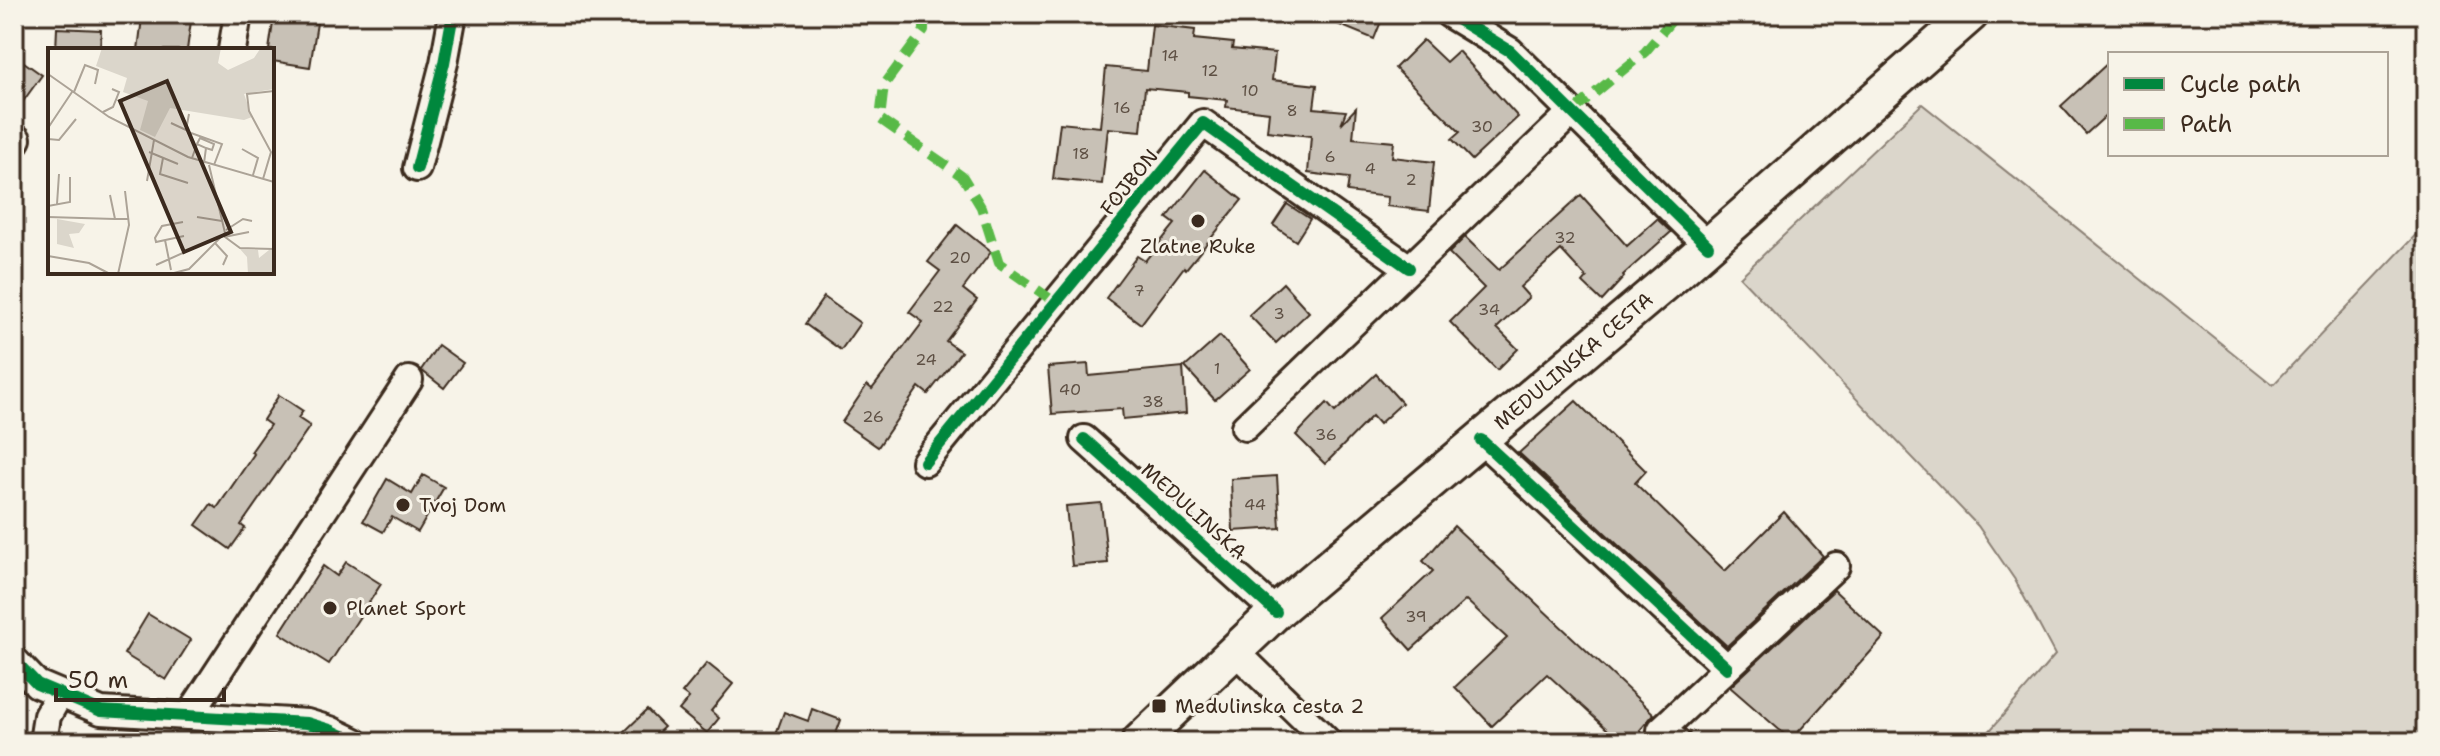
<svg xmlns="http://www.w3.org/2000/svg" width="2440" height="756" font-family="'Shantell Sans',sans-serif">
<rect width="100%" height="100%" fill="#f7f3e8"/>
<filter id="ink" filterUnits="userSpaceOnUse"><feTurbulence type="fractalNoise" baseFrequency=".0125" numOctaves="2"/><feDisplacementMap in="SourceGraphic" scale="16" xChannelSelector="R" yChannelSelector="G"/><feConvolveMatrix kernelMatrix="1 2 1 2 8 2 1 2 1" color-interpolation-filters="sRGB"/></filter>
<g filter="url(#ink)">
<g fill="#dbd6cb" stroke="#8b8074" stroke-width="2">
<path d="M1922,104L2273,385L2426,224V742H1980L2055,655L2015,580L1978,526L1740,277Z"/>
<path d="M198,731H289L319,742H187Z"/>
</g>
<g fill="#c8c1b6" stroke="#3b2a1e" stroke-width="2">
<path d="M165,14H192L187,50H138L142,18L163,21Z"/>
<path d="M1313,14H1384L1374,39Z"/>
<path d="M274,16L317,23L310,67L272,61V50H269Z"/>
<path d="M1152,25L1195,30L1194,39L1233,43L1232,49L1275,53L1272,80L1317,85L1314,108L1346,111L1341,124L1356,108L1353,138L1394,142L1392,157L1434,162L1429,211L1387,206L1388,197L1347,192L1349,178L1308,173L1311,136L1267,131L1269,112L1226,107L1227,100L1188,96V92L1145,88L1141,131L1108,128L1102,184L1053,179L1060,123L1100,127L1106,67L1147,71Z"/>
<path d="M57,28L101,30L100,50H56Z"/>
<path d="M1423,40L1446,62L1458,51L1518,117L1472,160L1452,139L1460,132L1395,68Z"/>
<path d="M14,55L42,75L14,114Z"/>
<path d="M2110,61V112L2086,134L2061,106Z"/>
<path d="M1205,170L1242,200L1186,269L1184,267L1141,324L1106,298L1137,256L1145,261L1175,224L1167,218Z"/>
<path d="M1581,195L1627,246L1657,219L1671,232L1623,275L1624,277L1602,301L1583,283L1587,278L1561,250L1520,287L1529,297L1497,328L1518,349L1497,370L1450,322L1484,288L1449,253L1465,237L1499,270Z"/>
<path d="M1287,204L1310,219L1296,241L1273,225Z"/>
<path d="M957,225L991,252L963,289L977,300L946,341L961,352L928,394L919,387L878,447L842,422L867,385L872,389L923,322L909,312L940,271L928,262Z"/>
<path d="M1283,283L1309,312L1276,343L1249,315Z"/>
<path d="M824,297L860,323L841,350L805,324Z"/>
<path d="M1220,336L1250,369L1215,400L1185,367Z"/>
<path d="M438,345L463,363L444,388L421,370Z"/>
<path d="M1088,364L1089,376L1183,367L1186,413L1123,419L1122,409L1052,414L1048,367Z"/>
<path d="M1376,374L1402,403L1379,424L1372,416L1325,464L1296,435L1327,403L1335,412Z"/>
<path d="M279,395L303,411L298,418L310,426L241,525L245,528L230,549L196,525L211,504L217,508L254,454L251,452L270,425L263,420Z"/>
<path d="M1576,401L1646,471L1635,483L1725,571L1784,512L1823,556L1727,646L1519,453Z"/>
<path d="M423,475L444,487L418,532L392,517L383,532L363,521L387,479L412,494Z"/>
<path d="M1277,476L1280,528L1233,531L1231,479Z"/>
<path d="M1101,503L1108,563L1072,566L1066,506Z"/>
<path d="M1454,526L1654,714L1640,730L1651,742H1621L1547,674L1492,726L1455,687L1507,638L1466,600L1411,650L1382,618L1433,571L1423,561Z"/>
<path d="M346,562L381,584L329,664L280,633L323,566L337,576Z"/>
<path d="M1834,590L1884,637L1791,740L1730,687Z"/>
<path d="M148,614L191,640L166,680L124,654Z"/>
<path d="M707,663L733,684L711,711L719,718L707,733L679,710L689,698L682,693Z"/>
<path d="M812,709L841,720L833,742H773L784,712L808,721Z"/>
<path d="M647,710L664,727L648,742H633L624,732Z"/>
</g>
<g fill="none" stroke-linecap="round" stroke-linejoin="round">
<defs>
<g id="minor">
<path d="M1449,14L1510,51L1708,246"/>
<path d="M232,50L238,14"/>
<path d="M14,144L17,139"/>
<path d="M417,168L444,63L453,14"/>
<path d="M1245,427L1572,112"/>
<path d="M1084,439L1276,612"/>
<path d="M1481,440L1727,668"/>
<path d="M925,462L1203,123L1409,268"/>
<path d="M1235,651L1328,742"/>
<path d="M14,660L37,684L101,711L307,723L330,730L355,742"/>
<path d="M189,716L409,380"/>
<path d="M43,742L47,716L59,695"/>
<path d="M1677,742L1661,730L1836,566"/>
</g>
<g id="major">
<path id="s1" d="M1139,742L1276,612L1675,275L1971,14"/>
</g>
</defs>
<use href="#minor" stroke="#3b2a1e" stroke-width="32"/>
<use href="#major" stroke="#3b2a1e" stroke-width="40"/>
<use href="#minor" stroke="#f7f3e8" stroke-width="26"/>
<use href="#major" stroke="#f7f3e8" stroke-width="34"/>
<g stroke="#58b947" stroke-width="10" stroke-dasharray="20 10" stroke-linecap="butt">
<path d="M924,14V31L884,85L880,119L963,177L981,207L999,263L1056,303"/>
<path d="M1572,112L1645,52L1677,14"/>
</g>
<defs>
<g id="cycleway">
<path d="M1449,14L1510,51L1708,246"/>
<path d="M417,168L444,63L453,14"/>
<path d="M1084,439L1276,612"/>
<path d="M1481,440L1727,668"/>
<path d="M925,462L1203,123L1409,268"/>
<path d="M14,660L37,684L101,711L307,723L330,730L355,742"/>
</g>
</defs>
<use href="#cycleway" stroke="#f7f3e8" stroke-width="17"/>
<use href="#cycleway" stroke="#00873e" stroke-width="12"/>
</g>
</g>
<g fill="#3b2a1e" stroke="#f7f3e8" stroke-width="3">
<circle cx="1198" cy="221" r="8"/>
<circle cx="403" cy="505" r="8"/>
<circle cx="330" cy="608" r="8"/>
<rect x="1151" y="698" width="16" height="16" rx="4"/>
</g>
<g text-anchor="middle" dominant-baseline="central" stroke-width="6" stroke-linejoin="round" paint-order="stroke">
<g font-size="16" fill="#5e5044">
<text x="1170" y="55">14</text>
<text x="1210" y="70">12</text>
<text x="1250" y="90">10</text>
<text x="1122" y="107">16</text>
<text x="1292" y="110">8</text>
<text x="1482" y="126">30</text>
<text x="1081" y="153">18</text>
<text x="1330" y="156">6</text>
<text x="1370" y="168">4</text>
<text x="1411" y="179">2</text>
<text x="1565" y="237">32</text>
<text x="960" y="257">20</text>
<text x="1139" y="290">7</text>
<text x="943" y="306">22</text>
<text x="1489" y="309">34</text>
<text x="1279" y="313">3</text>
<text x="926" y="359">24</text>
<text x="1217" y="368">1</text>
<text x="1070" y="389">40</text>
<text x="1153" y="401">38</text>
<text x="873" y="416">26</text>
<text x="1326" y="434">36</text>
<text x="1255" y="504">44</text>
<text x="1416" y="616">39</text>
</g>
<g font-size="20" fill="#3b2a1e" stroke="#f7f3e8">
<text transform="translate(1129 182) rotate(-51)">FOJBON</text>
<text stroke="none"><textPath href="#s1" startOffset="578">MEDULINSKA CESTA</textPath></text>
<text transform="translate(1194 511) rotate(42)">MEDULINSKA</text>
</g>
<g font-size="20" fill="#3b2a1e" stroke="#f7f3e8" text-anchor="start">
<text x="1198" y="246" text-anchor="middle">Zlatne Ruke</text>
<text x="419" y="505">Tvoj Dom</text>
<text x="346" y="608">Planet Sport</text>
<text x="1175" y="706">Medulinska cesta 2</text>
</g>
</g>
<g transform="translate(48 48)">
<rect width="226" height="226" fill="#f7f3e8"/>
<path d="M54,0H173L170,15L180,22L206,10L212,1L226,0V41L196,46L204,69L196,72L122,60L107,89L92,82L100,53L75,44L79,30L48,18ZM9,171L37,176L31,185L21,186L26,200L9,196ZM226,198V226H200L199,209L192,201L210,202L211,210Z" fill="#dbd6cb"/>
<path fill="none" stroke="#aca397" stroke-width="2" d="M0,26L61,69L140,109L226,134M26,44L37,17L50,22L47,36M55,64L65,59L71,44L64,41M123,75L138,82L141,66M0,80L24,44M143,85L174,96L166,117M0,91L11,92L28,71M149,96L152,90L166,96L164,102L158,100M194,101L210,110L205,127M101,104L130,116M115,110L112,126L140,135M144,110L149,96L158,100L156,115M215,131L223,104L201,63L199,46L226,43M99,133L106,92M62,147L67,171H80M9,156L11,126M0,158L22,154V129M0,169L67,171M149,169L174,173M135,174L114,178L107,190L108,194L136,188M178,182L195,171L204,173M176,189L201,184M177,189L192,200L226,201M117,192L123,222M167,195L179,208L175,217M0,208L41,215L62,226M108,217L137,204M70,226L81,177L77,143M122,226L141,221L177,185L161,117"/>
<path fill="#3b2a1e" fill-opacity="0.15" stroke="#3b2a1e" stroke-width="4" d="M119,33L183,184L136,204L72,53Z"/>
<rect width="226" height="226" fill="none" stroke="#3b2a1e" stroke-width="4"/>
</g>
<rect width="2440" height="756" fill="none" stroke="#f7f3e8" stroke-width="48"/>
<rect x="24" y="24" width="2392" height="708" fill="none" stroke="#3b2a1e" stroke-width="3" filter="url(#ink)"/>
<rect x="2108" y="52" width="280" height="104" fill="#f7f3e8" stroke="#aca397" stroke-width="2"/>
<rect x="2124" y="78" width="40" height="12" fill="#00873e" stroke="#aca397" stroke-width="2"/>
<text x="2180" y="92" font-size="24" fill="#3b2a1e">Cycle path</text>
<rect x="2124" y="118" width="40" height="12" fill="#58b947" stroke="#aca397" stroke-width="2"/>
<text x="2180" y="132" font-size="24" fill="#3b2a1e">Path</text>
<path d="M56 688v12h168v-12" fill="none" stroke="#3b2a1e" stroke-width="4"/>
<text x="68" y="688" font-size="24" fill="#3b2a1e" stroke="#f7f3e8" stroke-width="6" paint-order="stroke">50 m</text>
</svg>
